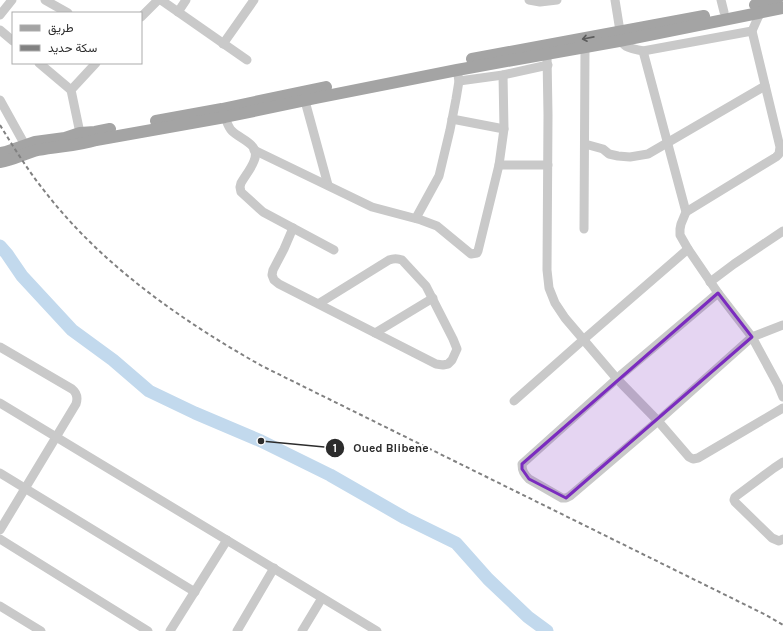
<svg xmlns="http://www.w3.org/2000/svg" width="783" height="631" font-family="Karla,Vazirmatn,sans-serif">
<rect width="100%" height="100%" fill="#fff"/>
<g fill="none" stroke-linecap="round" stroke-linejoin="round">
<path stroke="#c2d9ed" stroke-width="13" d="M0,246L7,254L22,276L72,330L113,360L149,391L195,413L261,441L330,475L405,518L456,543L488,579L528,617L547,631"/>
<g stroke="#c9c9c9" stroke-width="9">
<path d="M45,0L68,13"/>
<path d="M161,0L247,60"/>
<path d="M529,0L540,2L557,0"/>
<path d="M615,0L620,31"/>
<path d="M721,0L724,12"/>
<path d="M178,12L186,0"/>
<path d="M0,15L12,0"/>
<path d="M141,17L158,0"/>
<path d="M0,30L13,41"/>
<path d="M621,41C626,49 635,49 643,51L686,212L681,224L680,229V235L688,249L718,293L752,337L778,385L783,397"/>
<path d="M223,44L254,0"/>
<path d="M643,51L752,31L760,13"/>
<path d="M547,55L548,115L547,270L549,288L555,303L565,318L617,379L658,421L689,457L693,459L698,458L783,408"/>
<path d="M39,63L71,90"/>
<path d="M459,81L503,75L548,65"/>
<path d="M0,100L25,145"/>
<path d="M305,101L328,185"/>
<path d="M225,117C227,122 228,127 232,131C241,140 261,144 254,161C251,169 245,176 241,183L240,187L241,192L263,212L334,250"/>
<path d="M452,119L504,129"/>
<path d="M80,133L71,90L96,63"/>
<path d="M585,144L603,149L609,154L618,156L630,157L648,154L765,86"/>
<path d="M254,150L372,207L421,220L437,226L471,254L477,253L478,251L499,165L504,129L503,75"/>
<path d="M499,165H548"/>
<path d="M686,212L776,157L779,154L780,147L752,31"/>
<path d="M416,218L439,176L450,130L456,99L459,81L457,70"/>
<path d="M293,228L284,249L273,270L272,275L274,280L279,284L436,364L443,365L448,364L452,360L457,349L453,339L426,286L402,260C397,258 394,258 389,260L318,304"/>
<path d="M584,229L585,48"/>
<path d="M710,282L734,264L783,231"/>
<path d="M718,293L621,375L522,464C522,471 524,474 529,479L562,498H566L570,496L658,421L752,337L783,325"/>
<path d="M375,333L433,298"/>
<path d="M0,347L72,389C77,393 78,398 76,404L0,530"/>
<path d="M514,401L583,340L688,249"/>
<path d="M0,403L377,631"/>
<path d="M783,462L774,468L735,497L734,500L735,502L772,538L779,541L783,539"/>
<path d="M0,473L195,592"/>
<path d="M0,539L148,631"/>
<path d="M0,606L41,631"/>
<path d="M170,631L227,540"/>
<path d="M237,631L274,568"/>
<path d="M302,631L322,598"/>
</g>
<g stroke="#a4a4a4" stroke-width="12">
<path d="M755,5L777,0"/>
<path d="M472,59L704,16"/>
<path d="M156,121L222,109L302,92L326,87"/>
<path d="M0,153L6,152L35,142L65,138L80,133L95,132L110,129"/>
<path d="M0,162C14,160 25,153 38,150C57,146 77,146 96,140L225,117L316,98L457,70L619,41L783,8"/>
</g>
<path stroke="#818181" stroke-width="2" stroke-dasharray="4 3" stroke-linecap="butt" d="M0,125C14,148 29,172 46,193C103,266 182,321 262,366L766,615L783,625"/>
</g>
<defs><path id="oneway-shaft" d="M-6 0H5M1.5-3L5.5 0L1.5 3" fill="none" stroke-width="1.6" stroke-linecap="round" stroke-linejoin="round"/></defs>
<use stroke="#5c5c5c" href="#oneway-shaft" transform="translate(588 38) rotate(169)"/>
<path fill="#7b2cbf" fill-opacity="0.2" stroke="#7b2cbf" stroke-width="3" stroke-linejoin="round" d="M718,293L752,337L566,498L529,479L522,469V464Z"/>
<path fill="none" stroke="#2c2c2c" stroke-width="1.5" d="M261 441L335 448"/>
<g fill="#2c2c2c" stroke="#fff" stroke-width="1.5">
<circle cx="261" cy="441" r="4"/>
<circle cx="335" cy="448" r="10"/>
</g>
<g font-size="12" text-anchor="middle" font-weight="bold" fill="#fff">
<text x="335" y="452">1</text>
</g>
<g font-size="12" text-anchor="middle" font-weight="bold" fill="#2c2c2c" stroke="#fff" stroke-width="4" stroke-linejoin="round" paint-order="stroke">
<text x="391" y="452">Oued Blibene</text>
</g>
<rect x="12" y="12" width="130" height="52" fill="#ffffff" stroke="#ababab"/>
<rect x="20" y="25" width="20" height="6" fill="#a4a4a4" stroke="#ababab"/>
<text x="48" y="32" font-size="12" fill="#2c2c2c">طريق</text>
<rect x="20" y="45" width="20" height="6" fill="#818181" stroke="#ababab"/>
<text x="48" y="52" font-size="12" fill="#2c2c2c">سكة حديد</text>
</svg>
